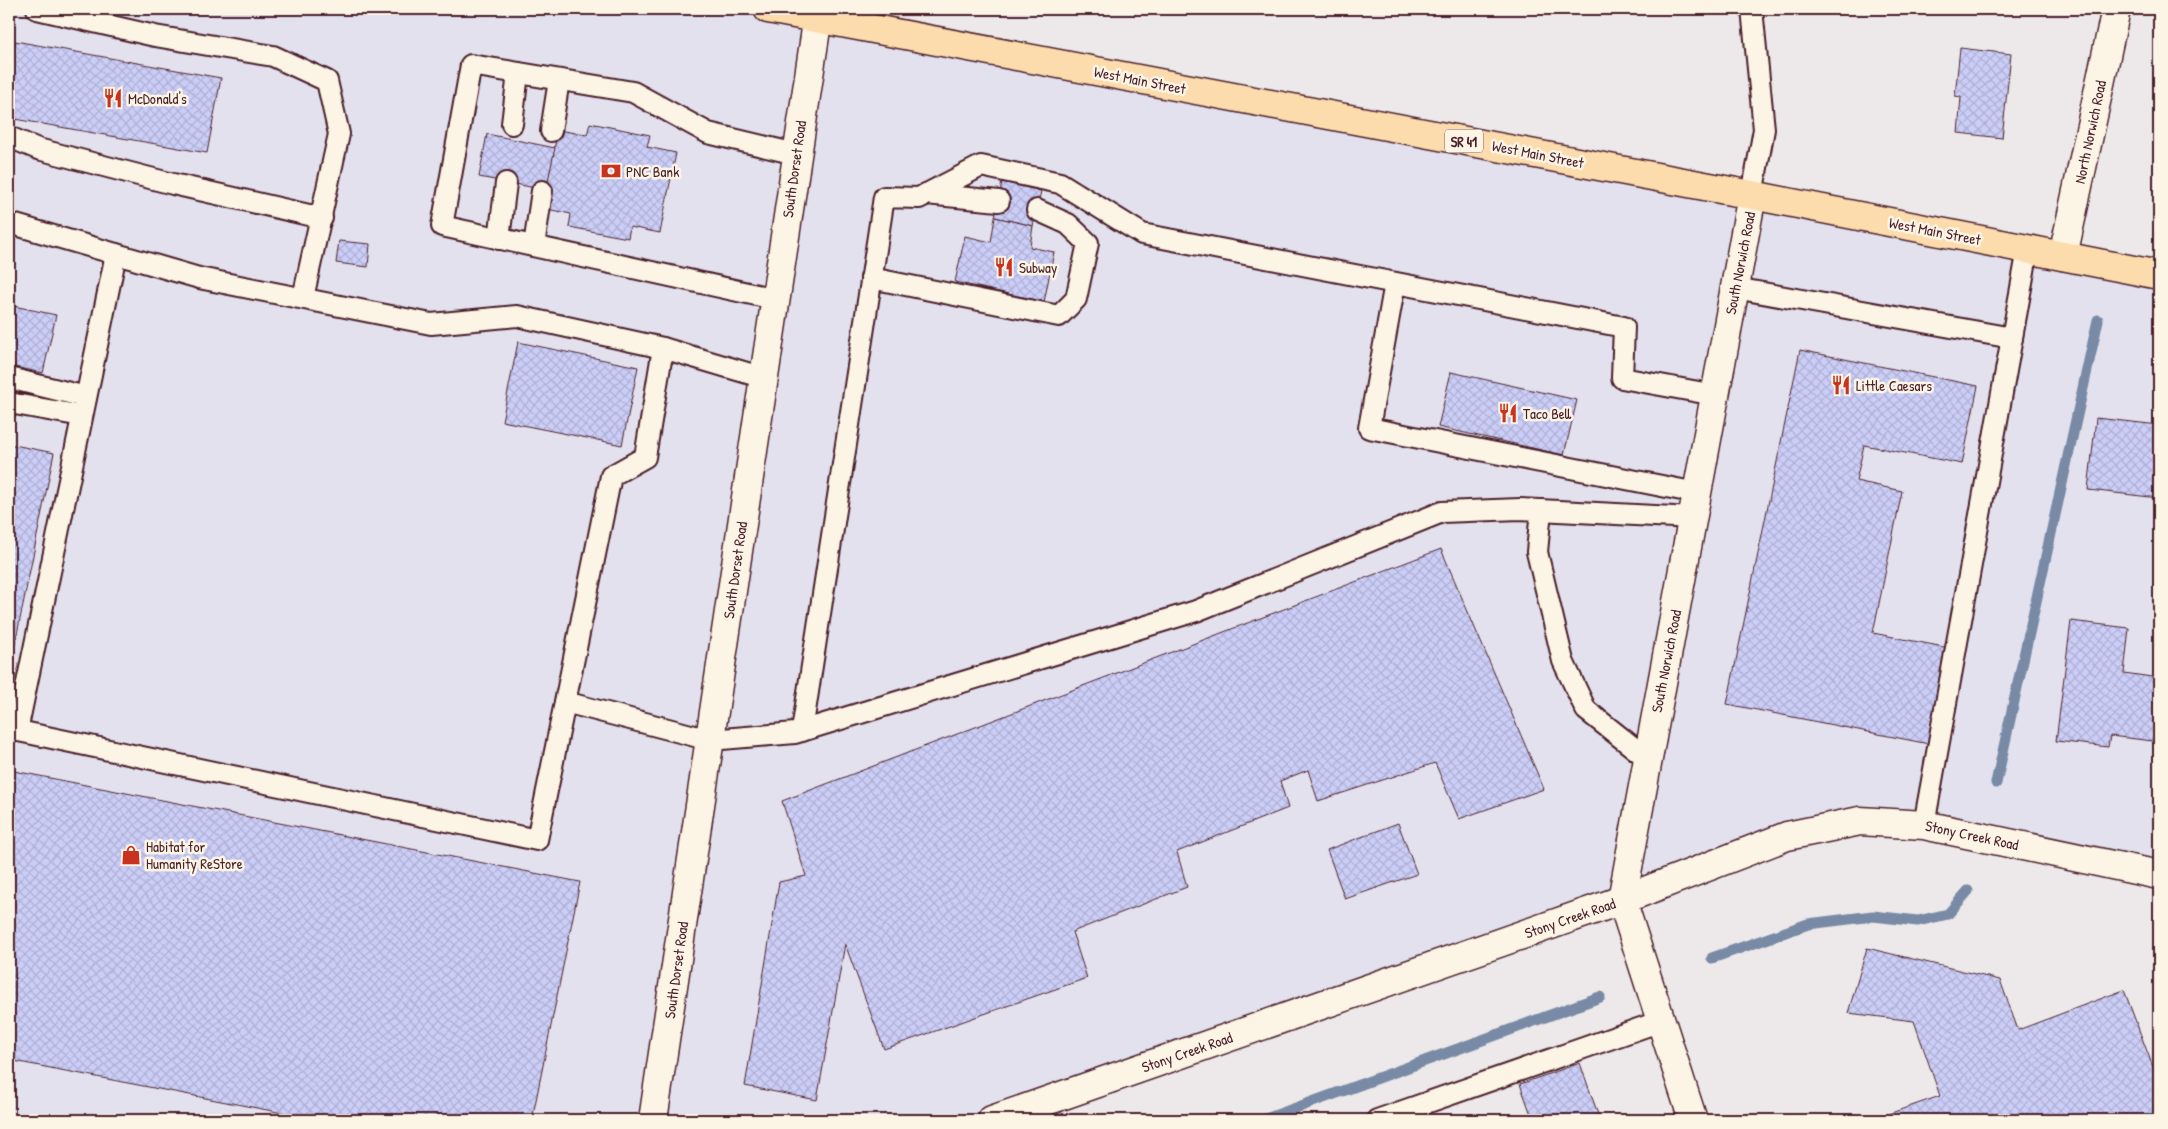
<svg xmlns="http://www.w3.org/2000/svg" width="2168" height="1129" font-family="'Patrick Hand',sans-serif">
<defs>
<pattern id="building-cross-hatch" width="8" height="8" patternUnits="userSpaceOnUse" patternTransform="scale(1.25)"><rect width="8" height="8" fill="#cbcef7"/><path d="M0 0l8 8M0 8l8-8" fill="none" stroke="#b0b0d4"/></pattern>
</defs>
<rect width="100%" height="100%" fill="#ede9ea"/>
<filter id="ink" filterUnits="userSpaceOnUse"><feTurbulence type="fractalNoise" baseFrequency=".02" numOctaves="2"/><feDisplacementMap in="SourceGraphic" scale="10" xChannelSelector="R" yChannelSelector="G"/><feConvolveMatrix kernelMatrix="1 2 1 2 8 2 1 2 1" color-interpolation-filters="sRGB"/></filter>
<g filter="url(#ink)">
<path fill="#e3e1ee" d="M9,9H768L2159,275V875L1860,821L992,1120H9Z"/>
<g fill="none" stroke-linecap="round" stroke-linejoin="round">
<g stroke="#788aa5" stroke-width="11">
<path d="M1996,783L2098,320"/>
<path d="M1712,958L1808,924L1873,916L1918,921L1948,914L1968,891"/>
<path d="M1263,1120L1600,997"/>
</g>
</g>
<g fill="url(#building-cross-hatch)" stroke="#4a1f2b">
<path d="M15,41L221,78L207,153L9,118V74Z"/>
<path d="M1960,48L2011,54L2002,138L1958,133L1961,97L1955,96Z"/>
<path d="M590,123L650,135L647,147L676,153L660,233L630,227L628,238L569,227L571,214L542,208L558,130L587,135Z"/>
<path d="M487,134L555,148L546,190L479,177Z"/>
<path d="M1002,182L1041,191L1033,226L995,217Z"/>
<path d="M995,217L1033,226L1030,247L1054,252L1044,302L955,282L965,236L991,242Z"/>
<path d="M339,241L370,244L368,267L336,263Z"/>
<path d="M9,305L56,315L43,373L9,366Z"/>
<path d="M518,342L638,367L622,445L502,421Z"/>
<path d="M1800,350L1978,386L1962,464L1864,445L1856,481L1902,491L1873,633L1949,648L1929,744L1727,704Z"/>
<path d="M1451,372L1577,400L1564,455L1438,427Z"/>
<path d="M2096,418L2159,425V498L2088,490Z"/>
<path d="M9,444L54,453L9,673Z"/>
<path d="M1441,549L1544,789L1459,819L1435,763L1318,801L1308,770L1280,781L1288,808L1177,852L1187,887L1072,932L1087,978L884,1049L845,944L817,1100L745,1086L779,882L806,876L782,801Z"/>
<path d="M2071,621L2129,628L2124,673L2159,678L2153,741L2110,736L2108,747L2056,741Z"/>
<path d="M9,770L580,882L532,1120H319L9,1060Z"/>
<path d="M1398,823L1417,874L1345,899L1327,850Z"/>
<path d="M1867,948L2000,980L2018,1030L2124,990L2159,1083V1120H1871L1940,1096L1914,1021L1848,1013Z"/>
<path d="M1580,1063L1600,1120H1533L1520,1084Z"/>
</g>
<g fill="none" stroke-linecap="round" stroke-linejoin="round">
<defs>
<g id="lane">
<path d="M37,9L155,36L273,56L327,81L339,134L303,298"/>
<path d="M1752,9L1764,129L1752,195"/>
<path d="M512,124L518,73"/>
<path d="M551,131L559,80"/>
<path d="M9,137L38,149L173,184L322,218"/>
<path d="M926,194L999,201"/>
<path d="M9,223L199,278L431,324L517,316L663,348"/>
<path d="M499,239L506,183"/>
<path d="M534,246L542,191"/>
<path d="M871,278L1059,316L1076,299L1088,243L1068,224L1037,210"/>
<path d="M1395,283L1369,428L1697,493"/>
<path d="M1735,288L2012,338"/>
<path d="M775,299L442,226L471,65L633,92L708,133L796,154"/>
<path d="M9,378L86,397"/>
<path d="M9,403L82,416"/>
<path d="M1541,510L1537,552L1563,661L1586,710L1648,759"/>
<path d="M565,702L710,740L795,733L1196,611L1442,512L1520,509L1693,518"/>
<path d="M9,729L537,840L611,476L645,457L663,348L764,378"/>
<path d="M17,731L116,254"/>
<path d="M802,731L884,197L919,198L981,166L1060,183L1142,234L1624,327L1622,378L1715,395"/>
<path d="M1924,825L2028,249"/>
<path d="M1377,1120L1661,1021"/>
</g>
<g id="street">
<path d="M2063,256L2116,9"/>
<path d="M653,1120L819,9"/>
<path d="M992,1120L1622,900L1787,836L1860,821L1924,825L2159,875"/>
<path d="M1693,1120L1622,900L1752,195"/>
</g>
<path id="primary" d="M768,9L1752,195L2159,275"/>
</defs>
<use href="#lane" stroke="#4a1f2b" stroke-width="24"/>
<use href="#street" stroke="#4a1f2b" stroke-width="31"/>
<use href="#primary" stroke="#4a1f2b" stroke-width="31"/>
<use href="#lane" stroke="#fcf5e5" stroke-width="20"/>
<use href="#street" stroke="#fcf5e5" stroke-width="28"/>
<use href="#primary" stroke="#fcdcac" stroke-width="28"/>
</g>
</g>
<defs>
<symbol id="restaurant-bare" viewBox="-9 -9 18 18"><path d="M-5-6h1v4h1v-4h1v4h1v-4h1v5L-1.5 .5V6h-2V.5L-5-1ZM5-6V6H3V1.5H1.5Q1.5-4 5-6Z" fill="#c8321e" stroke="#fcf5e5" stroke-width="2.5" paint-order="stroke"/></symbol>
<symbol id="bank-bare" viewBox="-9 -9 18 18"><path d="M-6-4H6V4H-6ZM0-2.3a2.3 2.3 0 1 0 0 4.6a2.3 2.3 0 1 0 0-4.6Z" fill="#c8321e" stroke="#fcf5e5" stroke-width="2.5" paint-order="stroke"/></symbol>
<symbol id="shop-bare" viewBox="-9 -9 18 18"><path d="M-5-2.5h2.3a2.7 3.5 0 0 1 5.4 0H5L5.5 6h-11ZM-1.5-2.5h3a1.5 2.3 0 0 0-3 0Z" fill="#c8321e" stroke="#fcf5e5" stroke-width="2.5" paint-order="stroke"/></symbol>
</defs>
<g fill-rule="evenodd">
<use href="#restaurant-bare" x="99" y="84" width="28" height="28"/>
<use href="#bank-bare" x="597" y="157" width="28" height="28"/>
<use href="#restaurant-bare" x="990" y="253" width="28" height="28"/>
<use href="#restaurant-bare" x="1827" y="371" width="28" height="28"/>
<use href="#restaurant-bare" x="1494" y="399" width="28" height="28"/>
<use href="#shop-bare" x="117" y="841" width="28" height="28"/>
</g>
<g text-anchor="middle" dominant-baseline="central" stroke-width="5" stroke-linejoin="round" paint-order="stroke">
<rect fill="#fcf5e5" stroke="#7f5f63" stroke-width="1" x="1445" y="129.5" width="38" height="23" rx="4"/>
<g font-size="14" font-weight="bold" fill="#4a1f2b">
<text x="1464" y="141">SR 41</text>
</g>
<g font-size="15" fill="#4a1f2b" stroke="#fcf5e5">
<text transform="translate(1140 80) rotate(11)">West Main Street</text>
<text transform="translate(2090 132) rotate(-78)">North Norwich Road</text>
<text transform="translate(1538 154) rotate(11)">West Main Street</text>
<text transform="translate(794 169) rotate(-82)">South Dorset Road</text>
<text transform="translate(1935 231) rotate(11)">West Main Street</text>
<text transform="translate(1740 263) rotate(-79)">South Norwich Road</text>
<text transform="translate(735 570) rotate(-82)">South Dorset Road</text>
<text transform="translate(1666 661) rotate(-79)">South Norwich Road</text>
<text transform="translate(1972 835) rotate(12)">Stony Creek Road</text>
<text transform="translate(1570 918) rotate(-19)">Stony Creek Road</text>
<text transform="translate(676 970) rotate(-82)">South Dorset Road</text>
<text transform="translate(1187 1052) rotate(-19)">Stony Creek Road</text>
</g>
<g font-size="15" fill="#4a1f2b" stroke="#fcf5e5" text-anchor="start">
<text x="128" y="98">McDonald's</text>
<text x="626" y="171">PNC Bank</text>
<text x="1019" y="267">Subway</text>
<text x="1856" y="385">Little Caesars</text>
<text x="1523" y="413">Taco Bell</text>
<text x="146" y="846">Habitat for<tspan x="146" dy="17">Humanity ReStore</tspan></text>
</g>
</g>
<rect width="2168" height="1129" fill="none" stroke="#fcf5e5" stroke-width="30"/>
<rect x="15" y="15" width="2138" height="1099" fill="none" stroke="#4a1f2b" stroke-width="2" filter="url(#ink)"/>
</svg>
